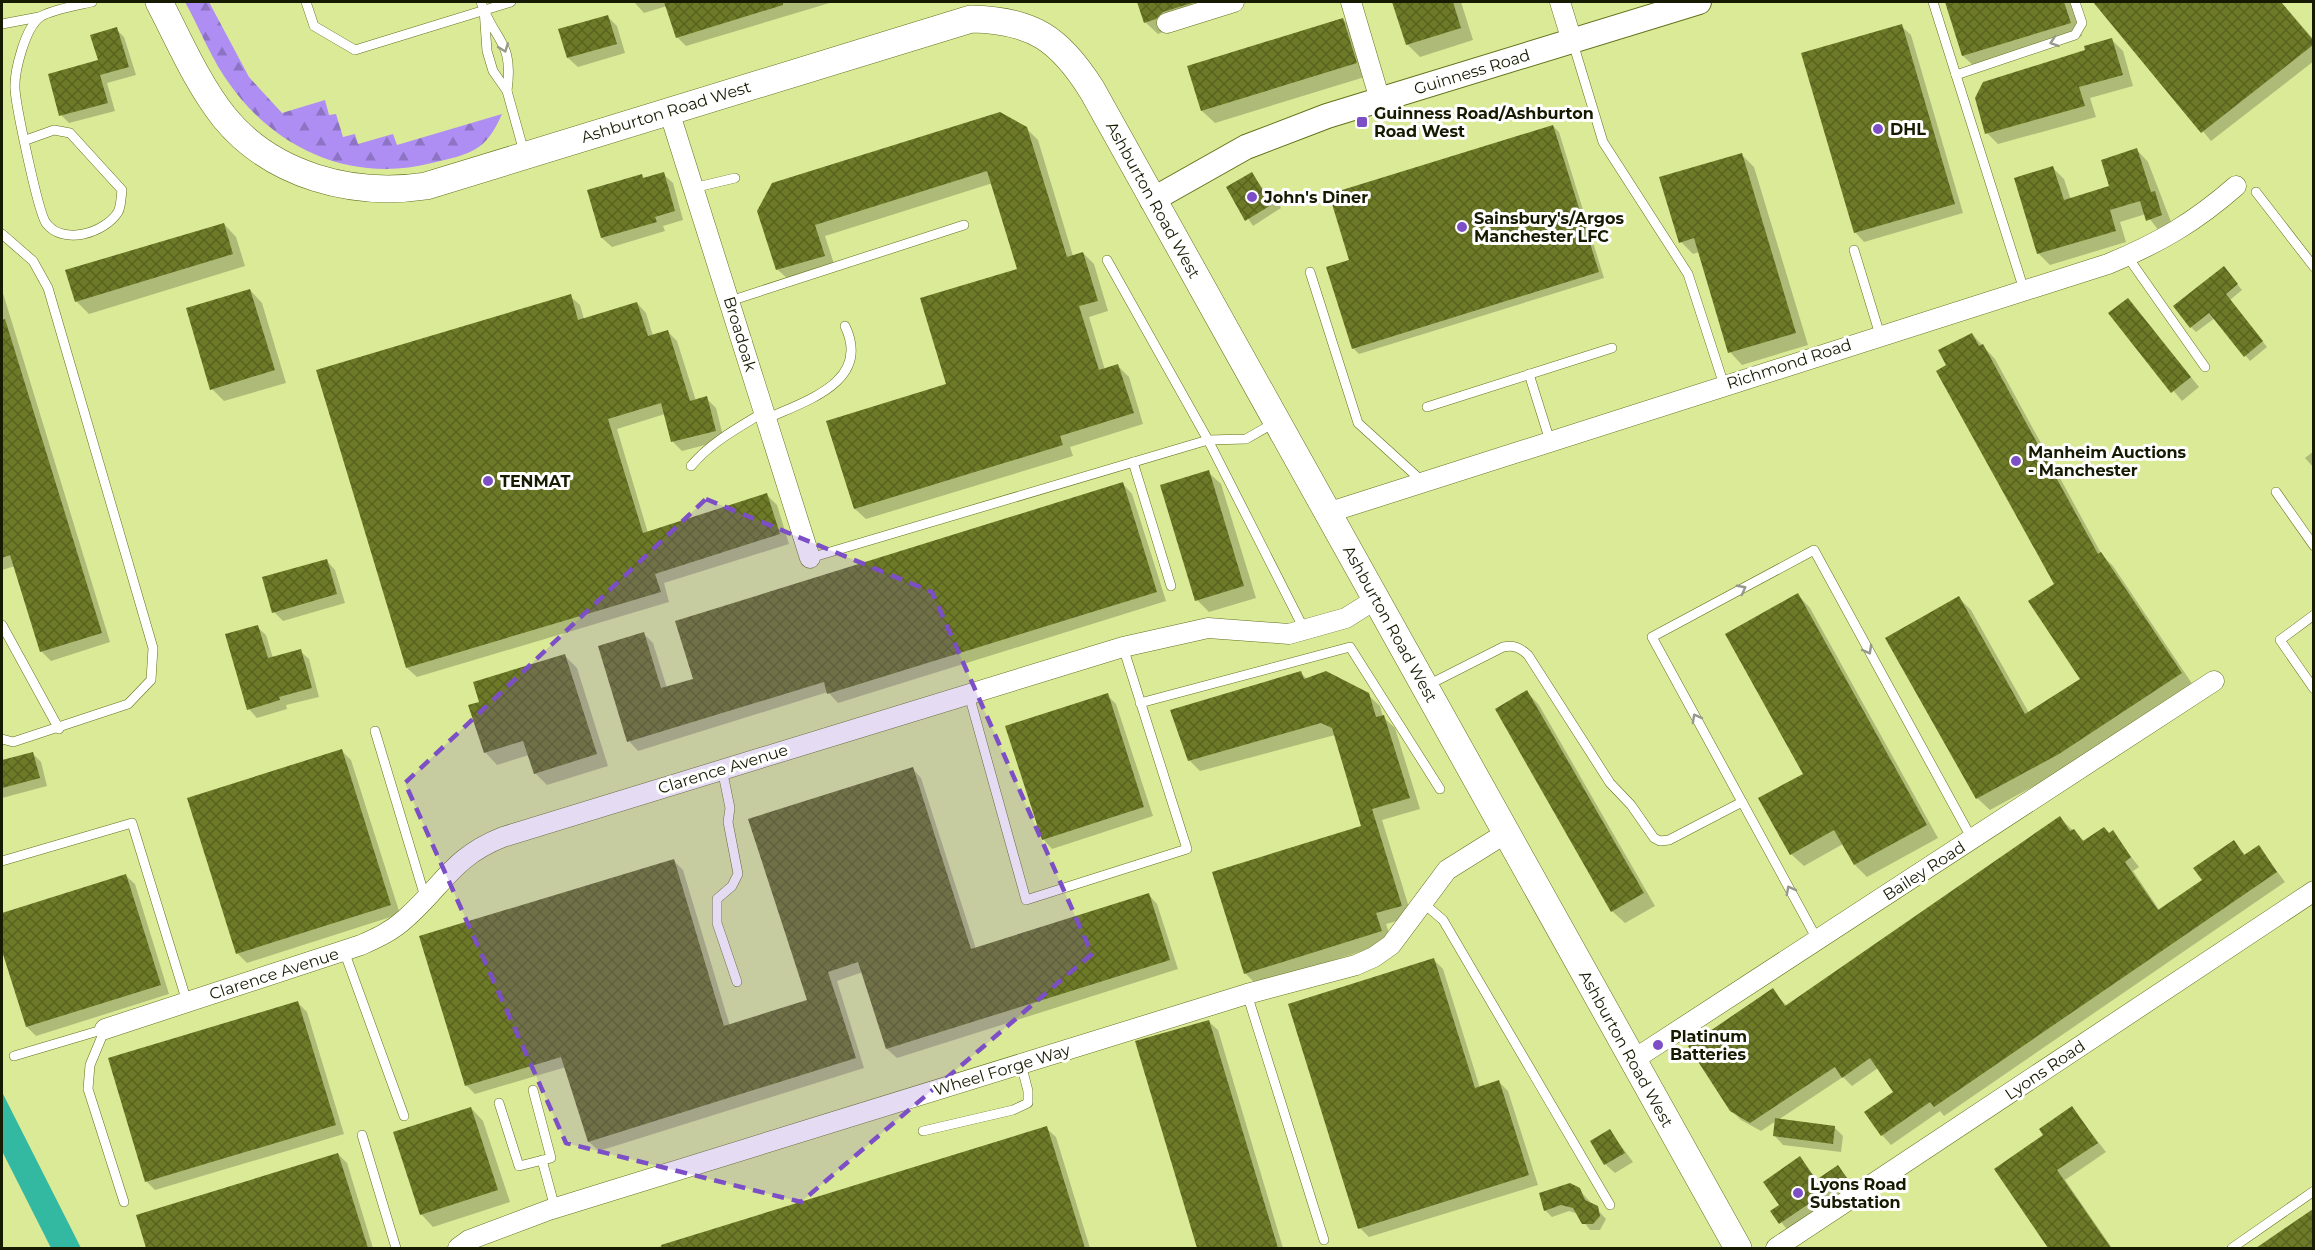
<svg xmlns="http://www.w3.org/2000/svg" width="2315" height="1250" font-family="Montserrat,sans-serif">
<defs>
<pattern id="forest-firs" width="22" height="20" patternUnits="userSpaceOnUse" patternTransform="scale(1.5)"><rect width="22" height="20" fill="#af8ef4"/><path d="M5 1l3.5 6h-7zM16 11l3.5 6h-7z" fill="#8d73c3"/></pattern>
<pattern id="building-cross-hatch" width="8" height="8" patternUnits="userSpaceOnUse" patternTransform="scale(1.5)"><rect width="8" height="8" fill="#6d7a27"/><path d="M0 0l8 8M0 8l8-8" fill="none" stroke="#59631f"/></pattern>
</defs>
<rect width="100%" height="100%" fill="#daea97"/>
<path fill="url(#forest-firs)" d="M185,2H209L249,77L282,113L325,100L329,115L336,114L343,137L355,134L358,144L393,134L397,145L502,114C486,151 471,154 432,163C354,183 278,151 231,86C212,61 200,29 185,2Z"/>
<path fill="#33b9a1" d="M2,1092L81,1248H51L2,1151Z"/>
<g fill="#0003">
<path d="M634,2H833L686,46L677,37L667,6L644,13Z"/>
<path d="M1139,2H1195H1193L1197,17L1158,34L1145,22Z"/>
<path d="M1394,2H1461L1473,40L1420,57L1407,44Z"/>
<path d="M1946,2H2072L2082,36L1976,68L1963,56Z"/>
<path d="M2095,2H2281L2314,40V61L2211,141Z"/>
<path d="M607,16L617,26L625,53L578,67L568,58Z"/>
<path d="M1343,19L1355,32L1368,76L1215,123L1202,111Z"/>
<path d="M1901,26L1911,35L1963,213L1864,242L1855,232Z"/>
<path d="M116,29L124,37L136,75L107,83L115,111L69,123L61,115L100,61Z"/>
<path d="M2112,40L2123,51L2133,86L2090,98L2096,117L1998,144L1987,133L2087,51Z"/>
<path d="M1553,126L1559,132L1604,278L1359,354L1353,348L1351,261Z"/>
<path d="M1026,128L1038,140L1073,256L1083,253L1094,264L1108,311L1089,317L1105,370L1118,366L1129,377L1143,424L1070,447L1073,456L866,519L855,509L828,422L948,385L1019,270L993,183L825,236L835,267L789,280L778,270L759,211Z"/>
<path d="M2137,150L2148,162L2173,227L2159,231L2146,214L2120,222L2126,242L2050,265L2039,254L2016,179L2053,168L2064,179L2071,200L2111,187Z"/>
<path d="M1741,154L1754,167L1808,345L1742,365L1730,352L1699,252L1693,254L1681,242Z"/>
<path d="M663,174L673,183L683,220L663,226L665,231L612,247L602,238L589,191L642,176L645,179Z"/>
<path d="M1252,174L1266,193L1269,191L1275,197L1281,208L1253,226L1228,188Z"/>
<path d="M224,224L236,237L245,266L89,314L76,301Z"/>
<path d="M2229,274L2242,290L2230,300L2267,347L2250,361L2215,318L2196,332L2191,327Z"/>
<path d="M2,290L110,642L51,661L42,652L15,566L2,570Z"/>
<path d="M250,290L262,303L286,383L224,401L212,389Z"/>
<path d="M570,296L580,305L584,319L637,303L646,313L653,336L668,332L677,341L696,401L706,398L716,408L724,440L682,451L673,442L665,414L617,429L648,533L767,495L777,505L789,544L664,583L669,602L417,677L407,668Z"/>
<path d="M2128,300L2199,387L2182,401L2110,314Z"/>
<path d="M1972,334L1995,359L2102,555L2113,566L2193,685L2071,766L1990,810L1977,798L1959,598L1971,610L2029,713L2082,680L2056,584L1948,366Z"/>
<path d="M2314,451V468L2305,458Z"/>
<path d="M1208,472L1221,484L1256,598L1209,612L1197,600Z"/>
<path d="M1123,484L1132,494L1166,601L838,703L828,692L638,751L629,741L644,634L653,643L667,688L695,680Z"/>
<path d="M326,560L335,570L345,603L283,621L274,612Z"/>
<path d="M1798,595L1810,608L1938,838L1867,877L1855,865L1843,844L1804,866L1791,854L1805,774Z"/>
<path d="M257,627L266,635L273,658L300,651L309,659L319,697L286,705L287,709L257,718L249,709Z"/>
<path d="M565,656L577,668L608,766L547,785L535,773L529,755L497,765L485,752L481,703Z"/>
<path d="M1300,672L1308,680L1368,695L1380,706L1383,717L1395,728L1420,809L1382,820L1412,917L1386,924L1392,942L1256,984L1245,973L1362,827L1335,735L1200,771L1189,760Z"/>
<path d="M1527,692L1539,705L1655,906L1625,923L1612,911Z"/>
<path d="M1107,695L1116,704L1153,816L1052,849L1043,839Z"/>
<path d="M341,750L351,760L400,914L247,963L237,953Z"/>
<path d="M33,754L41,762L47,786L2,798V761Z"/>
<path d="M912,768L921,778L976,949L1148,894L1157,904L1178,969L897,1058L887,1049L863,972L837,981L864,1068L599,1151L589,1142L566,1067L475,1094L466,1085L674,861L683,870L730,1026L809,1001Z"/>
<path d="M2060,818L2085,842L2112,832L2139,867L2133,871L2160,911L2204,881L2234,842L2246,856L2259,847L2285,882L1944,1116L1940,1111L1891,1145L1882,1135L1895,1093L1878,1068L1852,1086L1843,1077L1778,1120L1834,1127L1843,1136L1841,1152L1783,1145L1774,1135L1776,1121L1761,1131L1741,1120L1731,1110L1772,990L1787,1006Z"/>
<path d="M125,875L135,884L169,994L36,1036L27,1027L2,946V914Z"/>
<path d="M1434,960L1443,969L1480,1088L1499,1082L1508,1091L1538,1185L1369,1237L1360,1228Z"/>
<path d="M298,1003L307,1012L344,1134L155,1190L146,1181Z"/>
<path d="M1208,1021L1218,1030L1283,1248H1198L1137,1042Z"/>
<path d="M471,1108L483,1121L510,1202L433,1227L421,1214Z"/>
<path d="M2072,1108L2106,1152L2065,1180L2112,1248H2049L1996,1169L2045,1135Z"/>
<path d="M1046,1128L1056,1137L1090,1248H655Z"/>
<path d="M1610,1131L1633,1162L1615,1173L1605,1164Z"/>
<path d="M338,1154L347,1163L373,1248H148L138,1216Z"/>
<path d="M1800,1158L1818,1181L1838,1167L1856,1188L1790,1233L1772,1211L1782,1205Z"/>
<path d="M1582,1193L1606,1219L1600,1230H1590L1578,1214L1569,1211L1552,1217L1545,1210Z"/>
<path d="M2314,1211V1248H2259Z"/>
</g>
<g fill="url(#building-cross-hatch)">
<path d="M664,2H783V5L676,38Z"/>
<path d="M1137,2H1195L1163,12L1156,19L1144,23Z"/>
<path d="M1392,2H1453L1461,28L1406,45Z"/>
<path d="M1945,2H2064L2071,23L1962,56Z"/>
<path d="M2093,2H2281L2313,40V45L2201,133Z"/>
<path d="M608,15L617,44L567,58L558,29Z"/>
<path d="M1343,18L1357,63L1201,111L1187,66Z"/>
<path d="M1902,24L1955,204L1854,233L1801,53Z"/>
<path d="M117,27L129,67L100,75L108,103L59,116L48,74L98,60L90,35Z"/>
<path d="M2112,38L2123,75L2079,87L2085,106L1985,134L1975,98L1983,82L2085,50L2084,46Z"/>
<path d="M1000,112L1027,127L1067,257L1083,252L1098,301L1079,306L1099,370L1118,364L1134,413L1060,436L1063,445L854,509L826,421L946,384L920,298L1017,269L987,171L815,225L825,256L776,270L757,211L772,183Z"/>
<path d="M1553,125L1599,272L1352,349L1326,267L1349,260L1329,194Z"/>
<path d="M2137,148L2151,192L2155,191L2162,215L2146,221L2140,201L2110,210L2116,231L2037,254L2014,178L2053,166L2064,200L2109,186L2101,160Z"/>
<path d="M1742,153L1796,333L1728,353L1694,238L1679,243L1659,177Z"/>
<path d="M664,172L675,211L655,217L657,222L601,238L587,190L642,174L643,178Z"/>
<path d="M1252,172L1264,192L1269,189L1276,202L1245,221L1226,187Z"/>
<path d="M224,223L233,254L75,302L65,270Z"/>
<path d="M2224,266L2238,284L2226,294L2263,341L2244,357L2209,313L2190,328L2173,306Z"/>
<path d="M250,289L275,370L210,390L186,308Z"/>
<path d="M571,294L578,320L637,302L648,336L668,330L690,401L707,396L716,431L671,442L661,403L608,419L643,533L767,493L780,534L655,574L661,592L406,668L316,370Z"/>
<path d="M2128,298L2191,377L2171,393L2108,313Z"/>
<path d="M5,319L102,633L40,652L10,555L2,558V320Z"/>
<path d="M1972,333L1979,346L1983,344L2098,554L2101,552L2182,673L2059,754L1976,799L1885,638L1959,596L2025,714L2080,679L2028,601L2054,584L1936,371L1946,365L1938,350Z"/>
<path d="M1209,470L1244,586L1195,601L1160,485Z"/>
<path d="M1123,482L1157,592L827,694L824,682L627,742L598,646L644,632L661,688L693,679L675,621Z"/>
<path d="M327,559L337,594L272,613L262,577Z"/>
<path d="M1798,593L1927,825L1854,865L1834,830L1790,855L1758,798L1803,774L1725,634Z"/>
<path d="M258,625L268,658L301,649L312,688L279,697L280,700L247,710L225,634Z"/>
<path d="M565,654L597,754L534,774L523,741L484,753L468,705L479,702L473,682Z"/>
<path d="M1301,671L1304,679L1326,671L1369,693L1376,717L1384,715L1410,798L1372,809L1402,906L1376,913L1382,931L1244,974L1212,872L1361,826L1332,728L1321,723L1188,761L1170,710Z"/>
<path d="M1527,690L1644,893L1611,912L1495,709Z"/>
<path d="M1108,693L1144,807L1042,840L1005,726Z"/>
<path d="M342,749L391,905L236,954L187,798Z"/>
<path d="M33,752L40,778L2,788V760Z"/>
<path d="M913,767L971,949L1149,893L1170,960L886,1049L858,962L828,972L856,1058L588,1142L561,1057L465,1086L419,936L674,859L724,1026L807,1000L748,819Z"/>
<path d="M2060,816L2070,831L2074,829L2083,841L2104,827L2109,833L2113,830L2131,857L2125,862L2158,910L2202,880L2193,868L2234,840L2244,855L2259,845L2277,872L1934,1107L1930,1102L1881,1136L1864,1112L1893,1092L1870,1058L1842,1078L1835,1067L1750,1123L1730,1111L1688,1046L1773,988L1785,1006Z"/>
<path d="M126,874L161,985L26,1027L2,951V913Z"/>
<path d="M1434,958L1475,1088L1499,1080L1529,1175L1358,1229L1288,1004Z"/>
<path d="M298,1001L336,1125L145,1182L108,1058Z"/>
<path d="M1209,1020L1278,1248H1197L1135,1041Z"/>
<path d="M2072,1106L2098,1143L2057,1170L2111,1248H2048L1994,1169L2043,1135L2039,1129Z"/>
<path d="M471,1107L498,1190L420,1215L393,1132Z"/>
<path d="M1775,1118L1835,1126L1833,1144L1773,1136Z"/>
<path d="M1047,1126L1085,1248H662L661,1245Z"/>
<path d="M1610,1129L1625,1153L1604,1165L1590,1141Z"/>
<path d="M338,1153L368,1248H146L136,1215Z"/>
<path d="M1800,1156L1816,1180L1838,1165L1847,1178L1779,1224L1770,1211L1779,1205L1763,1182Z"/>
<path d="M1570,1183L1580,1188L1585,1200L1598,1206L1600,1216L1593,1224H1582L1573,1208L1561,1205L1544,1211L1539,1193Z"/>
<path d="M2313,1209V1248H2256Z"/>
</g>
<g fill="none" stroke-linecap="round" stroke-linejoin="round">
<defs>
<g id="service">
<path d="M306,2L314,26L355,50L511,2"/>
<path d="M481,2C495,43 514,40 507,91"/>
<path d="M1933,2L1956,75L2075,35L2082,23L2075,2"/>
<path d="M484,9L487,51L493,71L507,91L524,152"/>
<path d="M2,24L39,17"/>
<path d="M1573,43L1603,142L1688,274L1724,385"/>
<path d="M1956,75L2024,290"/>
<path d="M26,140L54,130L70,133L122,190C121,197 121,207 118,212C105,233 63,246 46,223C38,212 16,106 15,89C14,72 25,28 40,17C50,10 79,5 92,2"/>
<path d="M693,188L735,178"/>
<path d="M2256,192L2314,267"/>
<path d="M2,234L33,261L48,288L153,648L151,680L128,704L13,742L2,739"/>
<path d="M1854,250L1880,335"/>
<path d="M2127,256L2205,367"/>
<path d="M1107,260L1208,440L1246,439L1274,423"/>
<path d="M1310,272L1358,423L1423,482"/>
<path d="M730,301L964,225"/>
<path d="M1529,374L1550,441"/>
<path d="M1427,407L1612,348"/>
<path d="M766,419C805,401 872,382 845,326"/>
<path d="M1133,462L1171,586"/>
<path d="M691,466C711,442 738,428 764,412"/>
<path d="M2276,492L2314,546"/>
<path d="M810,558L1208,440L1304,629"/>
<path d="M2314,615L2280,640L2314,689"/>
<path d="M2,625L59,729"/>
<path d="M1426,686L1503,647C1514,645 1519,647 1528,655L1610,783L1631,805L1654,838L1660,841L1669,840L1742,802"/>
<path d="M969,695L1026,900L1187,849L1123,647"/>
<path d="M1140,703L1350,647L1440,789"/>
<path d="M375,731L425,897"/>
<path d="M722,769L730,808L728,822L738,874L732,886L717,899V923L737,982"/>
<path d="M2,861L132,823L187,1002"/>
<path d="M1422,902L1443,920L1610,1205"/>
<path d="M1818,941L1652,637L1814,550L1972,839"/>
<path d="M344,951L404,1116"/>
<path d="M1247,994L1324,1240"/>
<path d="M105,1029L90,1065L88,1089L124,1202"/>
<path d="M14,1056L105,1029"/>
<path d="M499,1103L519,1166L551,1158L533,1090"/>
<path d="M923,1131L1013,1110L1028,1103V1091L1021,1064"/>
<path d="M362,1135L396,1248"/>
<path d="M542,1160L555,1208"/>
<path d="M2232,1248L2314,1191"/>
</g>
<g id="minor">
<path d="M1351,2L1380,100"/>
<path d="M1560,2L1572,41"/>
<path d="M1167,23L1234,2"/>
<path d="M669,111L810,558"/>
<path d="M1327,513L2108,264C2159,243 2195,222 2236,186"/>
<path d="M105,1029L361,945C377,938 392,931 405,919C443,886 452,857 503,837L1123,647L1208,628L1289,634L1346,618L1376,599"/>
<path d="M1633,1060L2214,681"/>
<path d="M458,1248L469,1240L549,1210L1247,994L1356,965L1374,957L1391,945L1447,870L1506,833"/>
<path d="M1776,1248L2314,891"/>
</g>
<path id="tertiary" d="M1152,200L1246,147L1327,116L1699,2"/>
<path id="secondary" d="M159,2C179,40 197,83 224,117C272,176 353,197 426,186L971,19C1033,20 1060,39 1092,90L1738,1248"/>
</defs>
<use href="#service" stroke="#64701b" stroke-width="10"/>
<use href="#minor" stroke="#64701b" stroke-width="21"/>
<use href="#tertiary" stroke="#64701b" stroke-width="26"/>
<use href="#secondary" stroke="#64701b" stroke-width="28"/>
<use href="#service" stroke="#fff" stroke-width="9"/>
<use href="#minor" stroke="#fff" stroke-width="20"/>
<use href="#tertiary" stroke="#fff" stroke-width="24"/>
<use href="#secondary" stroke="#fff" stroke-width="27"/>
</g>
<defs><path id="oneway-chevron" d="M-2-3.5L2.5 0L-2 3.5" fill="none" stroke-width="1.6" stroke-linecap="round" stroke-linejoin="round" transform="scale(1.5)"/></defs>
<g stroke="#96988c">
<use href="#oneway-chevron" transform="translate(2054 42) rotate(161)"/>
<use href="#oneway-chevron" transform="translate(504 48) rotate(69)"/>
<use href="#oneway-chevron" transform="translate(1742 589) rotate(-28)"/>
<use href="#oneway-chevron" transform="translate(1868 650) rotate(61)"/>
<use href="#oneway-chevron" transform="translate(1696 718) rotate(-119)"/>
<use href="#oneway-chevron" transform="translate(1790 890) rotate(-118)"/>
</g>
<path fill="#7c4fc7" fill-opacity="0.2" stroke="#7c4fc7" stroke-width="4.5" stroke-dasharray="12 8" stroke-linejoin="round" d="M706,499L932,592L1092,954L801,1202L566,1143L405,783Z"/>
<g fill="#7c4fc7" stroke="#fff" stroke-width="2">
<rect x="1356" y="116" width="12" height="12" rx="3"/>
<circle cx="1878" cy="129" r="6"/>
<circle cx="1252" cy="197" r="6"/>
<circle cx="1462" cy="227" r="6"/>
<circle cx="2016" cy="461" r="6"/>
<circle cx="488" cy="481" r="6"/>
<circle cx="1658" cy="1045" r="6"/>
<circle cx="1798" cy="1193" r="6"/>
</g>
<g text-anchor="middle" dominant-baseline="central" stroke-width="6" stroke-linejoin="round" paint-order="stroke">
<g font-size="16" fill="#161a00" stroke="#fff">
<text transform="translate(1472 72) rotate(-17)">Guinness Road</text>
<text transform="translate(666 112) rotate(-17)">Ashburton Road West</text>
<text transform="translate(1153 200) rotate(61)">Ashburton Road West</text>
<text transform="translate(740 334) rotate(73)">Broadoak</text>
<text transform="translate(1789 364) rotate(-18)">Richmond Road</text>
<text transform="translate(1390 624) rotate(61)">Ashburton Road West</text>
<text transform="translate(723 769) rotate(-17)">Clarence Avenue</text>
<text transform="translate(1924 871) rotate(-33)">Bailey Road</text>
<text transform="translate(274 974) rotate(-18)">Clarence Avenue</text>
<text transform="translate(1626 1049) rotate(61)">Ashburton Road West</text>
<text transform="translate(1002 1070) rotate(-17)">Wheel Forge Way</text>
<text transform="translate(2045 1070) rotate(-34)">Lyons Road</text>
</g>
<g font-size="16" font-weight="bold" fill="#161a00" stroke="#fff" text-anchor="start">
<text x="1374" y="113">Guinness Road/Ashburton<tspan x="1374" dy="18">Road West</tspan></text>
<text x="1890" y="129">DHL</text>
<text x="1264" y="197">John's Diner</text>
<text x="1474" y="218">Sainsbury's/Argos<tspan x="1474" dy="18">Manchester LFC</tspan></text>
<text x="2028" y="452">Manheim Auctions<tspan x="2028" dy="18">- Manchester</tspan></text>
<text x="500" y="481">TENMAT</text>
<text x="1670" y="1036">Platinum<tspan x="1670" dy="18">Batteries</tspan></text>
<text x="1810" y="1184">Lyons Road<tspan x="1810" dy="18">Substation</tspan></text>
</g>
</g>
<rect width="2315" height="1250" fill="none" stroke="#161a00" stroke-width="6"/>
</svg>
